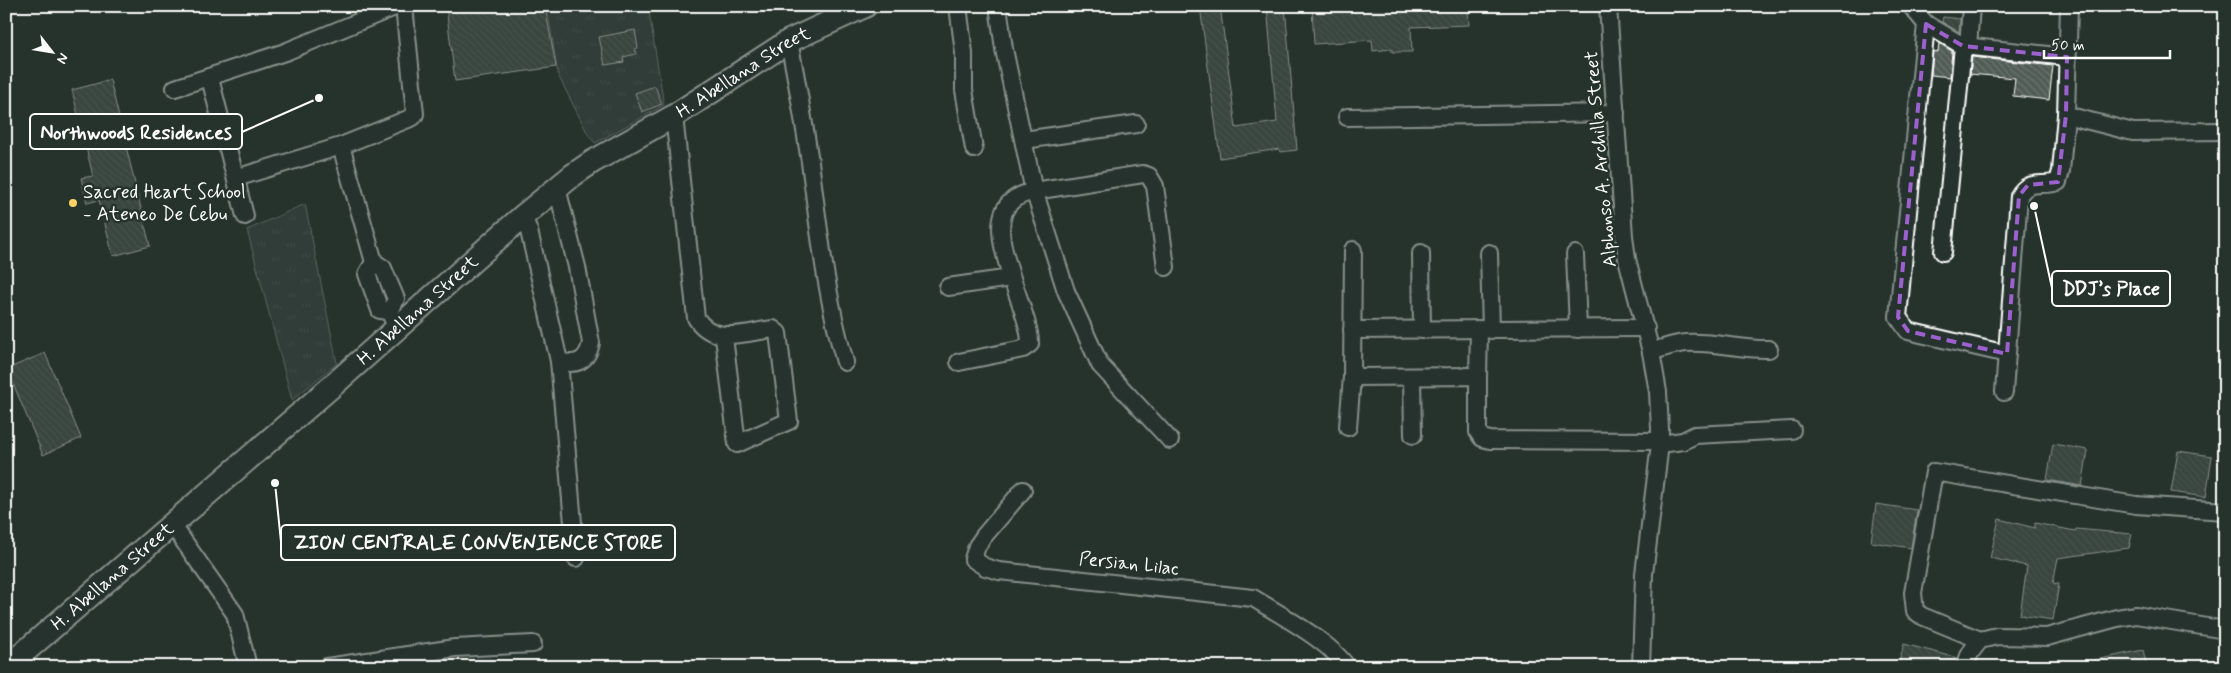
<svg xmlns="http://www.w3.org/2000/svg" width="2231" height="673" font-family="Mynerve,sans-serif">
<defs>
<pattern id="grass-tufts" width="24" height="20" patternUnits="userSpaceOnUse" patternTransform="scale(1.25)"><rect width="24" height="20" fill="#3e4944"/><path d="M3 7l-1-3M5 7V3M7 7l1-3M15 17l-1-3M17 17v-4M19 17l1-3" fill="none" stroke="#5b6460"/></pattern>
<pattern id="building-back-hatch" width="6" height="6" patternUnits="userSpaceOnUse" patternTransform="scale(1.25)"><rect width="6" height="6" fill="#515c57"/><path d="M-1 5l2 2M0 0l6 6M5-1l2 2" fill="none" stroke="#6b7470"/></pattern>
</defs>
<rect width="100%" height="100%" fill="#26332d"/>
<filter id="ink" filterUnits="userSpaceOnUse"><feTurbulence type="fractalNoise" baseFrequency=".02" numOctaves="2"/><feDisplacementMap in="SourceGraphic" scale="10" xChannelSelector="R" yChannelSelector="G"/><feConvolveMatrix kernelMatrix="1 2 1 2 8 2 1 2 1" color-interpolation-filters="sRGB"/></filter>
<g filter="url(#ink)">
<g fill="url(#grass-tufts)" stroke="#9ea4a2">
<path d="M547,6H648L664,105L595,143L588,134L558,75Z"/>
<path d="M305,204L337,363L292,400L247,230Z"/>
</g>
<g fill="url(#building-back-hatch)" stroke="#fff">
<path d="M446,6H545L556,67L455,81Z"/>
<path d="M1200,6H1220L1236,128L1277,122L1267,6H1285L1297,150L1280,152L1279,149L1220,158Z"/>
<path d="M1431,6V11L1468,10L1469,25L1411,27L1412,52H1392V49L1373,51L1372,40L1314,44L1312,7Z"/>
<path d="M1943,17L1960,19L1959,32L1942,22Z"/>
<path d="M635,30L638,48L635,49L636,54L623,57L624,62L605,65L599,37Z"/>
<path d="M1939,43L1952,51L1950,77L1931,75L1933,51L1938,52Z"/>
<path d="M1972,57L2053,66L2049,100L2013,96L2015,78L1970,74Z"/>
<path d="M110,80L150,246L113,256L99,200L87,203L81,178L93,176L72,90Z"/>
<path d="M655,86L662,104L642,112L635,93Z"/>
<path d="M45,353L81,438L43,455L7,369Z"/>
<path d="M2053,444L2088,450L2082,486L2047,480Z"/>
<path d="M2178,451L2212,456L2206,497L2171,492Z"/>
<path d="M1876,504L1917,510L1911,548L1871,542Z"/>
<path d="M1999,519L2035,528V523L2075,531L2076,529L2132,534L2129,548L2058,558L2053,583L2059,584L2053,620L2020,615L2027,566L1990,558Z"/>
<path d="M1904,644L1958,658L1955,667H1898Z"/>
<path d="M2143,650L2147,667H2092L2091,661Z"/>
</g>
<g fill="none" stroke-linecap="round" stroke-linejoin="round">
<defs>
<g id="street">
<path d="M958,6L964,53V90L974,149"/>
<path d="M998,6L1004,49L1033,187L1066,291L1100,365L1170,440"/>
<path d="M1608,6L1624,236L1627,259L1651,352L1658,392L1660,429V444L1644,574L1641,667"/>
<path d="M1911,6L1926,24L1963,46L2067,57"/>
<path d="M1926,24L1898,317L1908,331L2007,354"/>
<path d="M789,41C797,82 804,122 810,162C819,230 826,297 845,362"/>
<path d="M1968,47L1971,6"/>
<path d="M210,78L245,216"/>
<path d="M175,88L285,52L397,6"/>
<path d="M2066,115L2133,132L2225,131"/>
<path d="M674,116L696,318C714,346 746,332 773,329L778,333L789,421L737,444L724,337"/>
<path d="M1347,117L1616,113"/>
<path d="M1024,140L1136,124"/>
<path d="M341,146L374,262L383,268L396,299L390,312L396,328"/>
<path d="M236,178L341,146L413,117L415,114L404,6"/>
<path d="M557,188L577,267L591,343C587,362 576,366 559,361"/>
<path d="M523,216L529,231L559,361L576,558"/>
<path d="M1943,252L1963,46"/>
<path d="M1421,253L1422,330"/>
<path d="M1489,253L1491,330"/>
<path d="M1575,254L1578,329"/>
<path d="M374,262L367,274L380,310L390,312"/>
<path d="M948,287L1011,278"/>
<path d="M1352,330L1646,328"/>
<path d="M1651,352C1662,348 1674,344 1686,343C1714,341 1741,350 1769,349"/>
<path d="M959,362L1023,349L1030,344C1031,309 978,226 1013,200C1019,195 1027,193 1034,191L1143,174L1149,176L1155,186L1166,267"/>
<path d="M1478,376L1479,330"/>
<path d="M1352,377L1478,376V432L1482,438L1490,440L1660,441"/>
<path d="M1412,377L1413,435"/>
<path d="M2004,392L2019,196C2027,179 2042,187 2058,182L2061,171L2066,115L2069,6"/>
<path d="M1348,427L1352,377L1353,250"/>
<path d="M1660,444L1683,441L1695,435L1792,430"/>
<path d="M1023,490L984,536L977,546L973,559L985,567L999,571L1253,598C1281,615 1329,641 1347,667"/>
<path d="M2225,511L2136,505L1934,472L1913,593L1915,611L1922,616L1980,640L1997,636L2047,637L2117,618L2136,615L2225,630"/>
<path d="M171,523L235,614L248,667"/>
<path d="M327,667L455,648L533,644"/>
<path d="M1965,667L1970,653L1980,640"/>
</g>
<g id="secondary">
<path id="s1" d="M7,667L331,387L523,216L573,175L592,162L674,116L789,41L865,6"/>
</g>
</defs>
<use href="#street" stroke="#fff" stroke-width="20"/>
<use href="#secondary" stroke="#fff" stroke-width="26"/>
<use href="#street" stroke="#26332d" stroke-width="16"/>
<use href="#secondary" stroke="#26332d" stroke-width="22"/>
</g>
</g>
<path d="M0 0H2231V673H0ZM1926,24L1963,46L2067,57L2066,115L2058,182L2028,185L2019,196L2007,354L1908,331L1898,317Z" fill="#26332d" fill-opacity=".55" fill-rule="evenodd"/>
<path fill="none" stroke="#9c61cf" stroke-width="4" stroke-dasharray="10 6" stroke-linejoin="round" d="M1926,24L1963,46L2067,57L2066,115L2058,182L2028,185L2019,196L2007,354L1908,331L1898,317Z"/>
<circle fill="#ffd166" stroke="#26332d" stroke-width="2" cx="73" cy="203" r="5"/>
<g text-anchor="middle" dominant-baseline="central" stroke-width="5" stroke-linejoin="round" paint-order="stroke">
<g font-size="19" fill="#fff" stroke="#26332d">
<text stroke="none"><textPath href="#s1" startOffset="949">H. Abellana Street</textPath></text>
<text transform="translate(1601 159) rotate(-95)">Alphonso A. Archilla Street</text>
<text stroke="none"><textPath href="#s1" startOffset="544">H. Abellana Street</textPath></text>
<text transform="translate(1129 564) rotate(6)">Persian Lilac</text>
<text stroke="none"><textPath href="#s1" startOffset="139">H. Abellana Street</textPath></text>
</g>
<g font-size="19" fill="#fff" stroke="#26332d" text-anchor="start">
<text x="83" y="192">Sacred Heart School<tspan x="83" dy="22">- Ateneo De Cebu</tspan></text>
</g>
</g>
<path fill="none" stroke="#fff" stroke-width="2" d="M319 98L242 132M2034 206L2052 288M275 483L281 542"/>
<g fill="#fff" stroke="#26332d" stroke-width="2">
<circle cx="319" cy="98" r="5"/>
<circle cx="2034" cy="206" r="5"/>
<circle cx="275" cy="483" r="5"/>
</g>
<g fill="#26332d" stroke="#fff" stroke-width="2">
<rect x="30" y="114" width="212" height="35" rx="5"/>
<rect x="2052" y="271" width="118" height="35" rx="5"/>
<rect x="281" y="525" width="394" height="35" rx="5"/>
</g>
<g font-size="20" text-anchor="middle" font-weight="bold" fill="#fff">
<text x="136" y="139">Northwoods Residences</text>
<text x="2111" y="295">DDJ’s Place</text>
<text x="478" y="549">ZION CENTRALE CONVENIENCE STORE</text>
</g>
<rect width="2231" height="673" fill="none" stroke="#26332d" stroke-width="25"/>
<rect x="12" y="12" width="2206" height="648" fill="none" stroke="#fff" stroke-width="2" filter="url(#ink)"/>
<g transform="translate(52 52) rotate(121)" stroke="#26332d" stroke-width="4" paint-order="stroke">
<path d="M0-4L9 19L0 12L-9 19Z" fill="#ffffff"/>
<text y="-8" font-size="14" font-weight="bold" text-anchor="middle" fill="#ffffff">N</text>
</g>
<path d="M2044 50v8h126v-8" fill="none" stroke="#ffffff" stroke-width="2.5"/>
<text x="2051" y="50" font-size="15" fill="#ffffff" stroke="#26332d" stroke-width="4" paint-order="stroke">50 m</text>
</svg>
